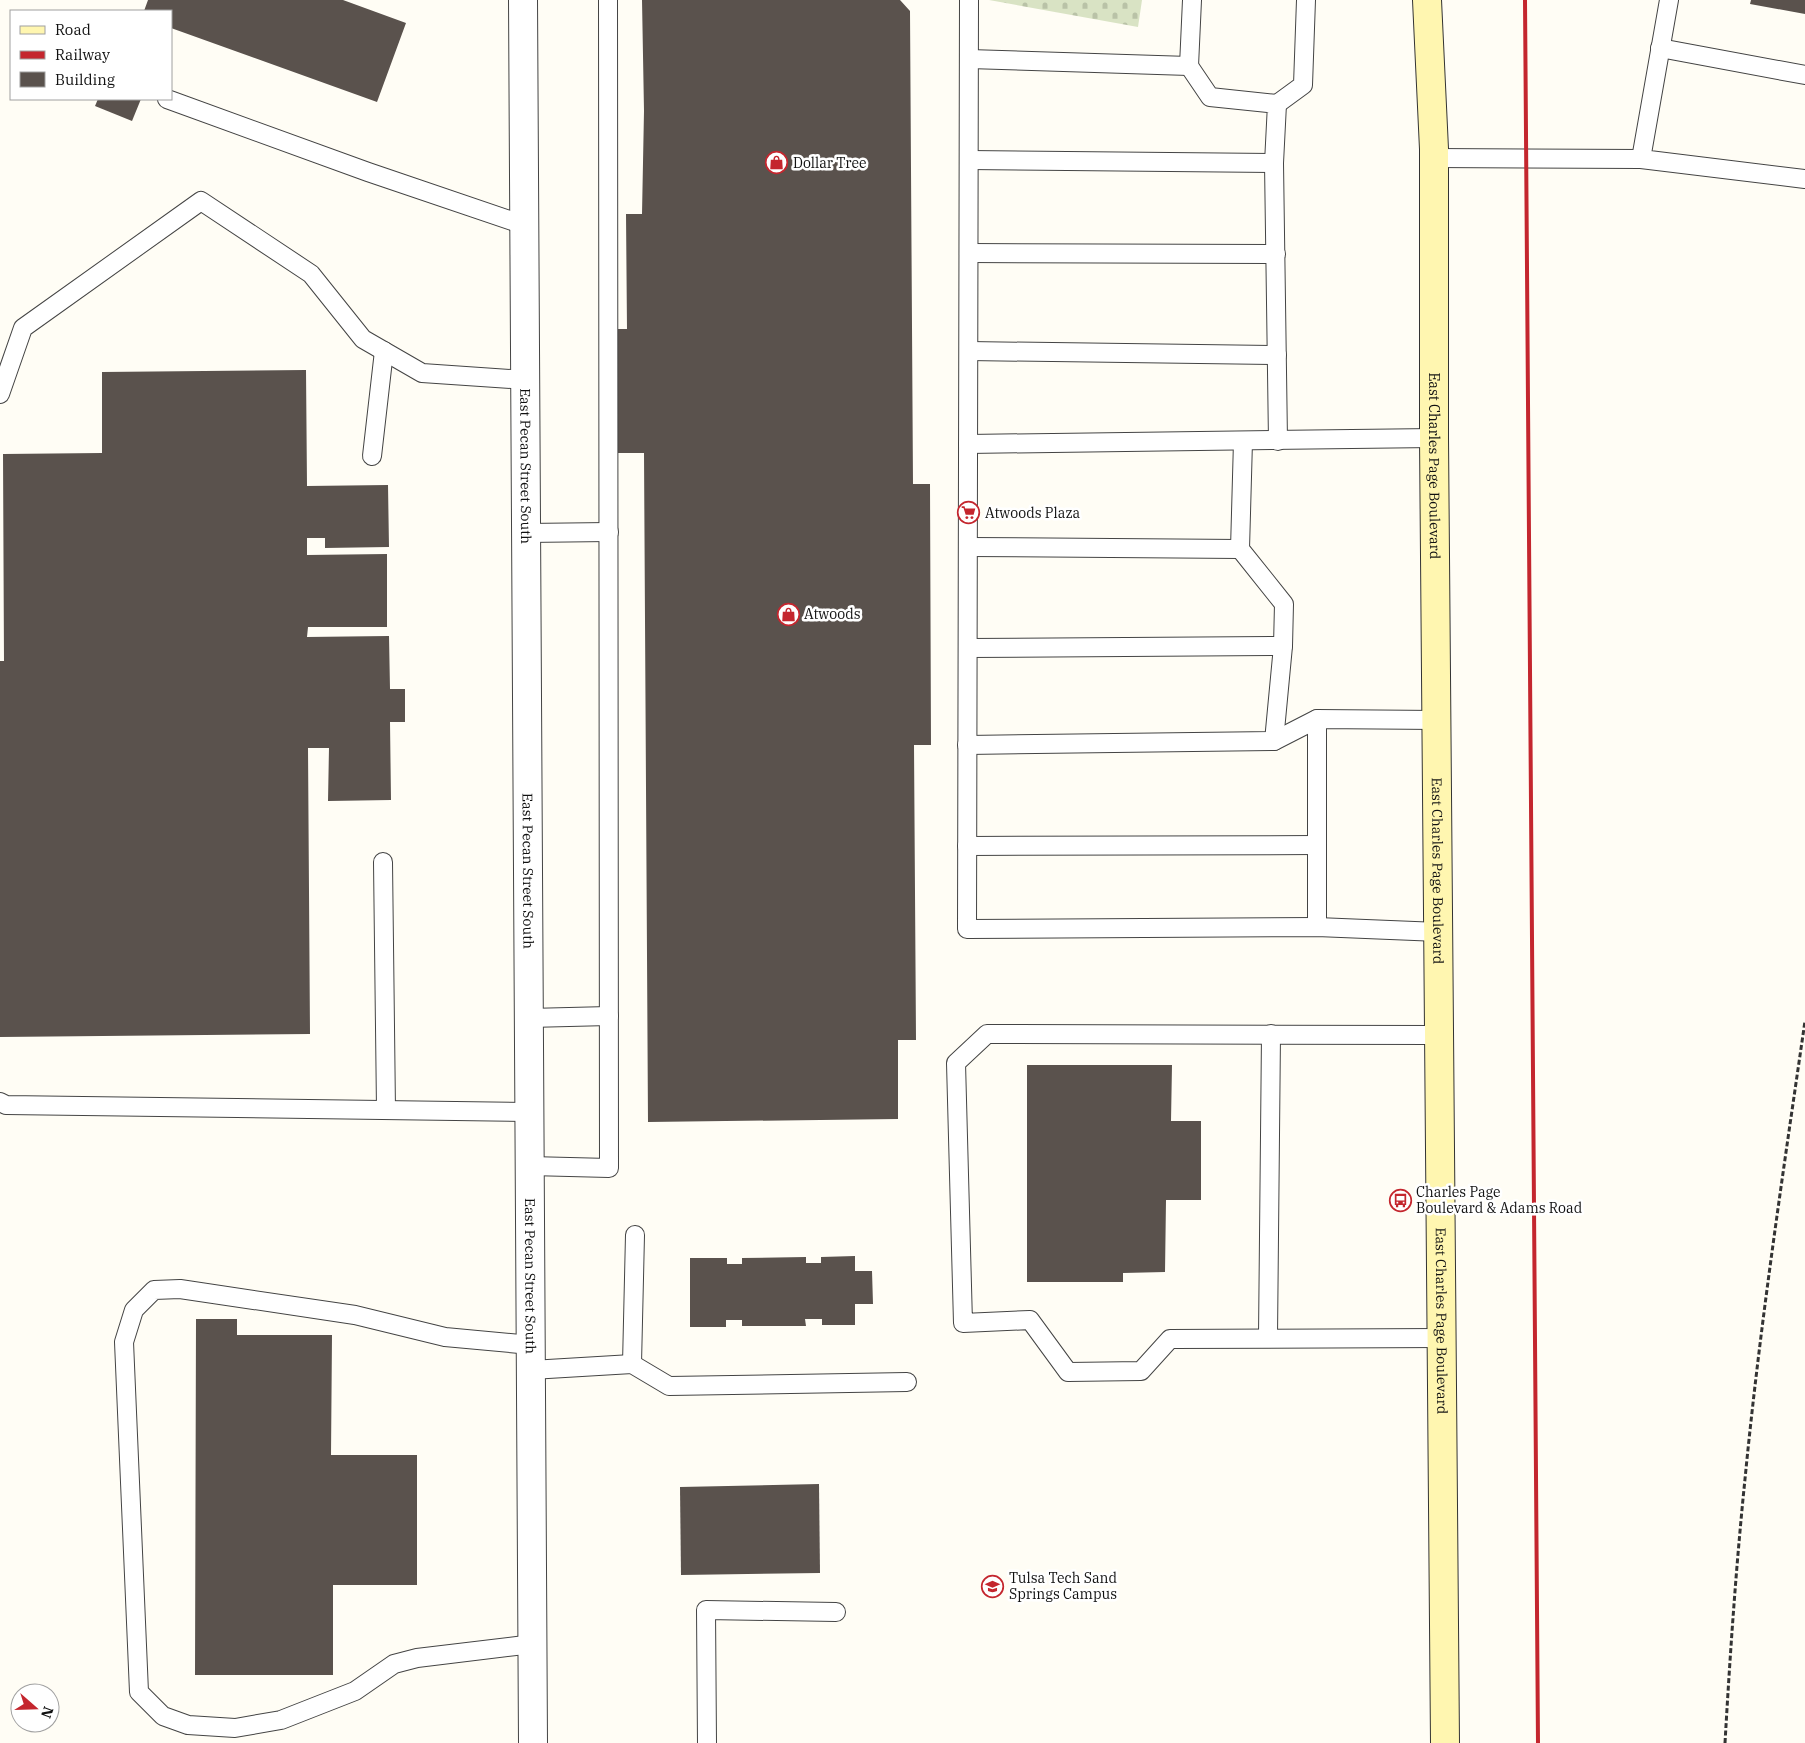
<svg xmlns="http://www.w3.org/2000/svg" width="1805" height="1743" font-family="'IBM Plex Serif',serif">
<defs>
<pattern id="cemetery-stones" width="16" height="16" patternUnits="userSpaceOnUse" patternTransform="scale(1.25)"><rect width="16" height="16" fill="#d9e3c4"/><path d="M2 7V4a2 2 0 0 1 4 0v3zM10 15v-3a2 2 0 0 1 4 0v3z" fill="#b9c2a7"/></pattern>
</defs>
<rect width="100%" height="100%" fill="#fffdf5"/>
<path fill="url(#cemetery-stones)" d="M989,0H1142L1138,27Z"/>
<g fill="#5a524d">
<path d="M148,0H343L406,23L377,102L171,28V11H144Z"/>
<path d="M642,0H900L910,11L913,484H930L931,745H914L916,1040H898V1119L648,1122L644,453H613V329H627L626,214H642L644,111Z"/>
<path d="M1751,0H1805V14L1750,4Z"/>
<path d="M98,99H141L132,121L95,106Z"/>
<path d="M306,370L307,486L388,485L389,547L325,548V538H307V555L387,554V627H308L307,637L389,636L390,689H405V722H390L391,800L328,801L329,748H308L310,1034L0,1037V661H4L3,454L102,453V372Z"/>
<path d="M1027,1065H1172L1171,1121H1201V1200H1166L1165,1272L1123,1273V1282H1027Z"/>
<path d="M855,1256V1271H872L873,1304H855V1325H822V1319H805L806,1326H742V1320H726V1327H690V1258H727V1264H742V1258L806,1257V1263H821V1257Z"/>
<path d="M196,1319H237V1335H332L331,1455H417V1585H333V1675H195Z"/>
<path d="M819,1484L820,1573L681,1575L680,1487Z"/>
</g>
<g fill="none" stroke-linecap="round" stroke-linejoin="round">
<defs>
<g id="lane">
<path d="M969,0L967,929L1317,927L1439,932"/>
<path d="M1669,0L1641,159L1805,179"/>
<path d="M1660,48L1805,75"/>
<path d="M969,59L1189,66L1192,0"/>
<path d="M1189,66L1210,97L1277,104L1274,163L1278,441"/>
<path d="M167,99L368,172L524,225"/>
<path d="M1277,104L1303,85L1306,0"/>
<path d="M1434,158L1641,159"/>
<path d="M969,160L1274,163"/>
<path d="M969,253L1276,254"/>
<path d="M969,351L1277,355"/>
<path d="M0,394L23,328L201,201L311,274L363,339L422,373L525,380"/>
<path d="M1243,441L1240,549L1284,604L1283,646L1274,741"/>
<path d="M968,444L1434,438"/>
<path d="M372,456L384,351"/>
<path d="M526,533L609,532"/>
<path d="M968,547L1240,549"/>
<path d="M968,648L1283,646"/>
<path d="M1317,719V927"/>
<path d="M967,745L1274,741L1317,719L1437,720"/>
<path d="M967,846L1317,845"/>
<path d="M383,862L386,1110"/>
<path d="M529,1018L609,1016"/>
<path d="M1439,1035L987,1034L956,1063L963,1323L1030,1320L1068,1372L1141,1371L1170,1339L1442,1338"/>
<path d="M0,1102L6,1105L529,1112"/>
<path d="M530,1166L609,1168L608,0"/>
<path d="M1268,1337L1271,1034"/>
<path d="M531,1345L445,1337L355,1315L180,1289L154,1290L134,1310L124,1342L139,1692L163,1716L188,1725L235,1728L281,1720L355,1691L394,1664L417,1658L533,1644"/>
<path d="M632,1364L635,1235"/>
<path d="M531,1370L632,1364L669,1386L907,1382"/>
<path d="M707,1743L706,1610L836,1612"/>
</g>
<g id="street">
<path id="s1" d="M523,0L533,1743"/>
</g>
<g id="secondary">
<path id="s2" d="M1427,0L1434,149V438L1445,1743"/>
</g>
</defs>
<use href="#lane" stroke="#444" stroke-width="20"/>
<use href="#street" stroke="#444" stroke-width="30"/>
<use href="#secondary" stroke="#333" stroke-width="30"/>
<path stroke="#333" stroke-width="3" stroke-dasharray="5 2.5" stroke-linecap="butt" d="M1725,1743C1730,1655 1736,1567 1745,1479C1760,1325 1783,1173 1805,1021"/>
<use href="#lane" stroke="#fff" stroke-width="18"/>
<use href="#street" stroke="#fff" stroke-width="28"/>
<use href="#secondary" stroke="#fff6b0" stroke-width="28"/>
<path stroke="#c4262e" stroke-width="4" d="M1525,0L1538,1743"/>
</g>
<defs>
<symbol id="shop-ring" viewBox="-11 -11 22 22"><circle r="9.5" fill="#fff" stroke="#c4262e" stroke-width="1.5"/><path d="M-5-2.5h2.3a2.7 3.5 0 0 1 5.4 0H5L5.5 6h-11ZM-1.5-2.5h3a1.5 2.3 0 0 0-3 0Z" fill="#c4262e"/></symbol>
<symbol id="supermarket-ring" viewBox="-11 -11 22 22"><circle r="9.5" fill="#fff" stroke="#c4262e" stroke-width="1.5"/><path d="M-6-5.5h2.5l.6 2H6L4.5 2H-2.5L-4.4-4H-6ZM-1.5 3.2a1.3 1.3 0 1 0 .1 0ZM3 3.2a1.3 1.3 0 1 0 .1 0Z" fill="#c4262e"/></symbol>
<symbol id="bus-ring" viewBox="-11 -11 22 22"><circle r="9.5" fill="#fff" stroke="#c4262e" stroke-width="1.5"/><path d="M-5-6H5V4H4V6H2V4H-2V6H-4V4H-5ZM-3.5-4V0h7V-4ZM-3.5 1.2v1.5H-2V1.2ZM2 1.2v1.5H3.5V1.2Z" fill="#c4262e"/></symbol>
<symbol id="university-ring" viewBox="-11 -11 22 22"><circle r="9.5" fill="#fff" stroke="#c4262e" stroke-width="1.5"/><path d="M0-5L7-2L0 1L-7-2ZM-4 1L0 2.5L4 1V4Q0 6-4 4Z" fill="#c4262e"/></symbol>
</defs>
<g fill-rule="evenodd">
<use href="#shop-ring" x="764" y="150" width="25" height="25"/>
<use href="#supermarket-ring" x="956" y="500" width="25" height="25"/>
<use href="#shop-ring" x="776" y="602" width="25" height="25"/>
<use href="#bus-ring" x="1388" y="1188" width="25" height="25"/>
<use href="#university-ring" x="980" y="1574" width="25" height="25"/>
</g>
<g text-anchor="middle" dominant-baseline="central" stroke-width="5" stroke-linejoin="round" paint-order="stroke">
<g font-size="14" fill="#111" stroke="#fff" text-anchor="start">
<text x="793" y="163">Dollar Tree</text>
<text x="985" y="513">Atwoods Plaza</text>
<text x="804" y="614">Atwoods</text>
<text x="1416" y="1192">Charles Page<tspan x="1416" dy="16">Boulevard &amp; Adams Road</tspan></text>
<text x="1009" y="1578">Tulsa Tech Sand<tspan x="1009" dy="16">Springs Campus</tspan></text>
</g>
<g font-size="14" fill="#111" stroke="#fff">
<text stroke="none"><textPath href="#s2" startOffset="466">East Charles Page Boulevard</textPath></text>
<text stroke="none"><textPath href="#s1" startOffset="466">East Pecan Street South</textPath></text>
<text stroke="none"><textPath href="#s2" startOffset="871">East Charles Page Boulevard</textPath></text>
<text stroke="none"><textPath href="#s1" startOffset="871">East Pecan Street South</textPath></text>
<text stroke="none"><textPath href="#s1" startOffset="1276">East Pecan Street South</textPath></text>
<text stroke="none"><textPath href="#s2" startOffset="1321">East Charles Page Boulevard</textPath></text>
</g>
</g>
<rect x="10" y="10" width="162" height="90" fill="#ffffff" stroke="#a0a0a0"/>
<rect x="20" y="26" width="25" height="8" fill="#fff6b0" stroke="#a0a0a0"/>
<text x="55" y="35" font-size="15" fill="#111111">Road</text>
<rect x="20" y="51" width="25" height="8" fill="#c4262e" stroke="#a0a0a0"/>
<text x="55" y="60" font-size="15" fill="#111111">Railway</text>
<rect x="20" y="72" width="25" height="15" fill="#5a524d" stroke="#a0a0a0"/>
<text x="55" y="85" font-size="15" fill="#111111">Building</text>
<g transform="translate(35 1708) rotate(110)"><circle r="24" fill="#ffffff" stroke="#a0a0a0"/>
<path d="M0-4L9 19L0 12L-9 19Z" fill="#c4262e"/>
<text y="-8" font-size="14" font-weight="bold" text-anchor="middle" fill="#111111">N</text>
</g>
</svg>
